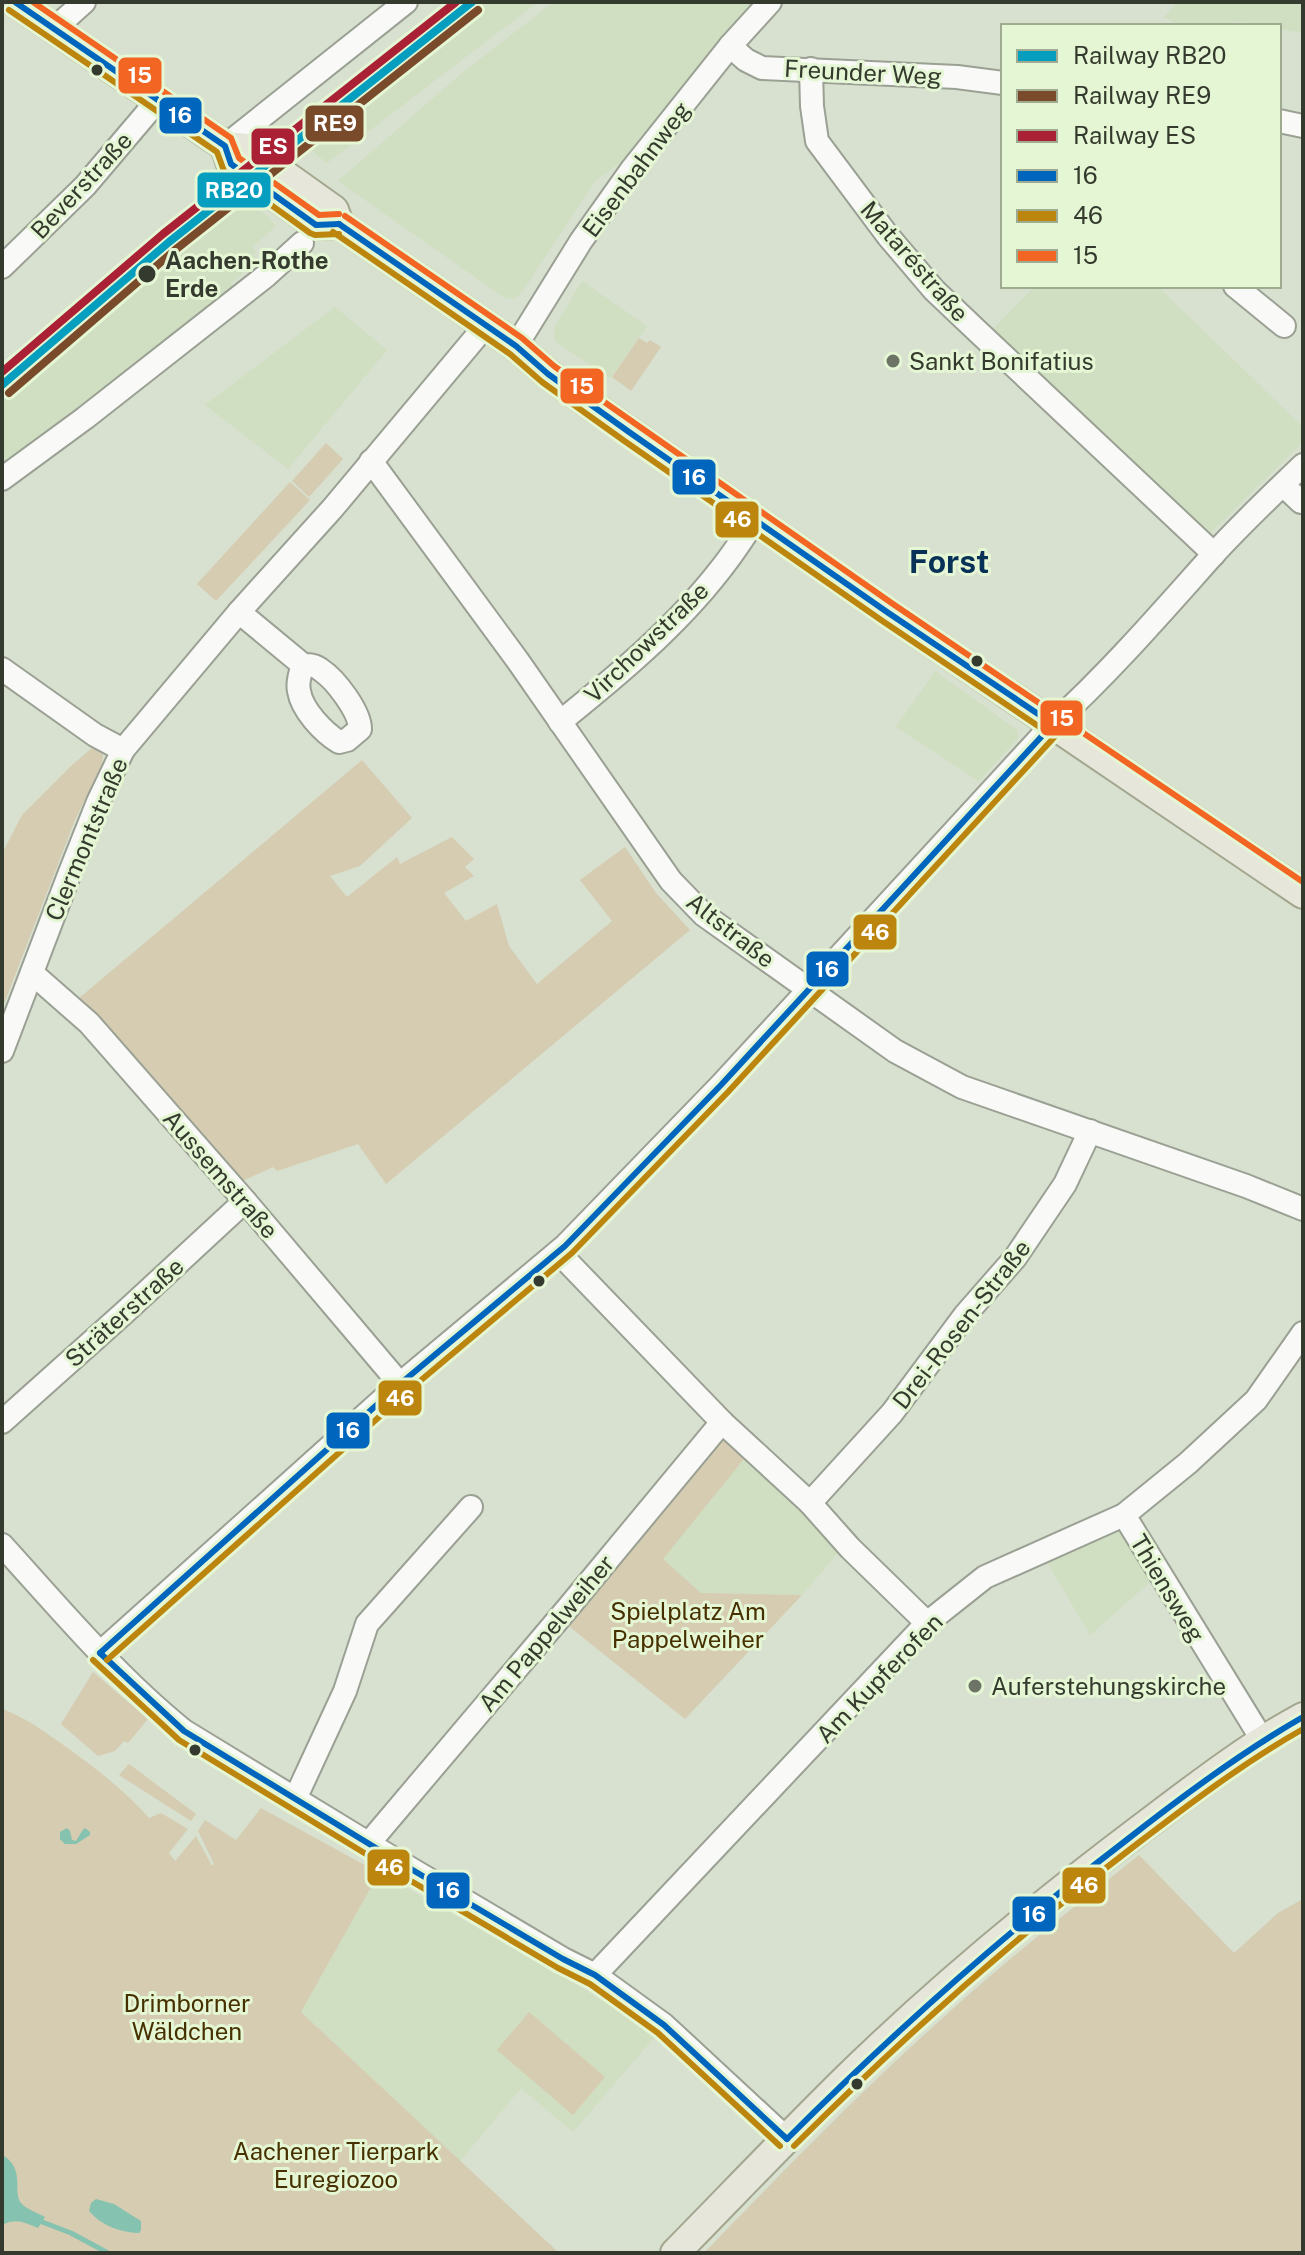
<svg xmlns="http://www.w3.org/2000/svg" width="1305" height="2255" font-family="'Public Sans',sans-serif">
<rect width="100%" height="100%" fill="#d8e0cf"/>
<g fill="#d0dec1">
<path d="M456,2H538L327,163L290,134L418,33L424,26Z"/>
<path d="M554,2H757L705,58L625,159L595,181L523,291L514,299L505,298L338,181L462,73Z"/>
<path d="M1178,2H1303V33L1279,29V26H1264L1234,21L1229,26H1181L1164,17Z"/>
<path d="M227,184L266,215L276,226L252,247L256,252L253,255L258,260L231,283L236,291L2,467V365L35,334L192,202L208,191L213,195Z"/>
<path d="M582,281L647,326L610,378L556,342L554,335L555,326Z"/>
<path d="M1035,286H1157L1303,427V442L1210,533L992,330Z"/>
<path d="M335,307L387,350L288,469L205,405Z"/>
<path d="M935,671L1017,730L1018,738L979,781L896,727Z"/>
<path d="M748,1454L843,1547L802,1595L701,1593L662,1559Z"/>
<path d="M1121,1527L1151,1581L1090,1635L1047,1562Z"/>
<path d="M379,1873L544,1965L657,2034L573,2132L521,2088L460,2161L301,2012Z"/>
</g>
<g fill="#d5ccb1">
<path d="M639,338L647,343L650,340L661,347L631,391L612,377Z"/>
<path d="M326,443L343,459L309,497L292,481Z"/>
<path d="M290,482L310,500L216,601L197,584Z"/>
<path d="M92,748L99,749L103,755L102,764L75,820L2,1009V851L4,850L22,815L72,765Z"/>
<path d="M362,760L412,818L360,866L330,876L347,897L397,857L400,864L452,837L474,859L465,867L474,876L444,893L466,921L497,904L509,946L537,984L612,921L580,880L625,847L656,893L690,930L386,1184L358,1144L277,1171L273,1167L240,1182L78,999Z"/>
<path d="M721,1434L748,1454L663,1559L701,1593L802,1595L685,1719L566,1624Z"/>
<path d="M93,1672L148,1719L128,1743L124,1741L115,1751L98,1756L61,1724Z"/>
<path d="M2,1709C25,1717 42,1730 62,1744C93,1766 123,1789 149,1818L161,1813L188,1829L169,1853L175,1861L196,1836L212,1866L214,1864L198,1831L205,1820L236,1840L261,1808L379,1873L301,2012L559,2253H2Z"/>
<path d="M129,1764L196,1814L191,1821L119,1775Z"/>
<path d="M1139,1855L1234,1953L1278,1913L1303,1899V2253H704C786,2168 868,2084 956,2006C1015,1953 1078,1904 1139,1855Z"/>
<path d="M529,2012L605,2077L573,2115L497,2050Z"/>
</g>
<g fill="#85c2b0">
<path d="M85,1828L90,1832V1835L76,1844H65L60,1839V1832L67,1828L70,1831L72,1840L76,1841L82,1831Z"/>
<path d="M2,2155C26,2168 12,2191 21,2203C26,2209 38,2213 45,2217L38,2228C23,2222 17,2218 2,2225Z"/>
<path d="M96,2199L114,2204L141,2221V2230L139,2233C119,2232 102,2226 89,2211L91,2203Z"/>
</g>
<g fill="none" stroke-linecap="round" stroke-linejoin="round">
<path stroke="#85c2b0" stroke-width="5" d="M37,2220L71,2233L108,2253"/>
<defs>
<g id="minor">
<path d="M54,29L84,2"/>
<path d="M730,46L746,60L762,68L957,77L1003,83"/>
<path d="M811,69L812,106L817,141L888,236L934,290L974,328L1214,554"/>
<path d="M1279,121L1303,126"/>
<path d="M225,146L406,2"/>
<path d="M2,267L85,186L158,100"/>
<path d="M1235,286L1284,326"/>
<path d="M516,346L581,241L632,169L730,46L770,2"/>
<path d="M371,461L518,661L671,881L704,915L895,1051L962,1087L1246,1186L1303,1209"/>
<path d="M2,479L85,418L267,275L302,243"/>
<path d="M1283,485L1301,502"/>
<path d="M239,612L303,665C310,665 315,665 321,670C336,680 360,712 360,729L347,740L339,742C323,732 302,710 299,691C297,682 300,673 303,665"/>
<path d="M2,669L95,735L123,750"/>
<path d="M560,722C617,676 675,628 720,570C733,554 744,537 755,520"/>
<path d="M32,973L89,1023L245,1201L400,1384"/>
<path d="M2,1051L69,875L98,802L123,750L239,612L332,509L486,325"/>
<path d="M558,1252L722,1422L810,1503L850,1548L927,1623"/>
<path d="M2,1422L125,1312L245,1201"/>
<path d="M810,1503L892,1413L965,1315L1015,1258L1065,1184L1090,1131"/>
<path d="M1124,1515L1263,1741"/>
<path d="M2,1545C60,1609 117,1677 184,1731L389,1856L563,1959L595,1975L664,2025L787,2139"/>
<path d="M100,1653L400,1384L565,1246L721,1085L1053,724C1110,672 1161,613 1212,556C1241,524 1273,494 1303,465"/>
<path d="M295,1799L345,1691L367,1624L471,1507"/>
<path d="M369,1843L567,1609L722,1422"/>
<path d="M595,1975L927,1623L985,1577L1124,1515L1188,1463L1256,1400L1303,1333"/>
</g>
<g id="major">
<path d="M15,2L225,146L247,148L334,210L339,224"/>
<path d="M225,146L231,164L316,225L339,224"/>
<path d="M339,224L516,346L548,374L584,400L887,612L1303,894"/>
<path d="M675,2253C732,2195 788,2136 846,2079C937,1990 1036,1908 1138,1831C1191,1791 1244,1749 1303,1717"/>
</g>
</defs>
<use href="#minor" stroke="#9aa093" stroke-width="26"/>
<use href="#major" stroke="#a3a68f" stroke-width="32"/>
<use href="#minor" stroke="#f9faf8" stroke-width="22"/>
<use href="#major" stroke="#e6e6db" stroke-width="28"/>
<defs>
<g id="bus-1">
<path d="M15,2L225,146L231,164L316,225L339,224"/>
<path d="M339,224L516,346L548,374L629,432L887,612L1053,724"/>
<path d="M100,1653L400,1384L565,1246L721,1085L1053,724"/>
<path d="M100,1653L184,1731L389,1856L563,1959L595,1975L664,2025L787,2139"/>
<path d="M787,2139C893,2033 1005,1933 1124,1842C1181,1797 1240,1753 1303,1717"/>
</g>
<g id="bus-2">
<path d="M9,10L217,152L224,171L310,233L315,235L339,234"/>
<path d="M333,232L510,354L542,382L623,440L881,620L1047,732"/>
<path d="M93,1660L179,1740L384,1865L558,1968L590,1984L658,2033L780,2146"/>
<path d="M107,1660L407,1392L572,1253L728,1092L1060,731"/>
<path d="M794,2146C901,2039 1013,1939 1133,1847C1188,1805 1243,1763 1303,1729"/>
</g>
<g id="bus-3">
<path d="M33,2L231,138L239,158L319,215L339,214"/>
<path d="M345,216L522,338L554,366L590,392L893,604L1303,882"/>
</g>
</defs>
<use href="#bus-1" stroke="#e5f6d4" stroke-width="12"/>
<use href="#bus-2" stroke="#e5f6d4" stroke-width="12"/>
<use href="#bus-3" stroke="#e5f6d4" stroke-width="12"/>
<use href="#bus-1" stroke="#0065bd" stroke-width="6"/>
<use href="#bus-2" stroke="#bc860e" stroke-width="6"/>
<use href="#bus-3" stroke="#f26522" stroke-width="6"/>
<defs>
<path id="rail-1" d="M2,385L169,242L472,2"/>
<path id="rail-2" d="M9,393L175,250L478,10"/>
<path id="rail-3" d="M2,372L163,234L456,2"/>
</defs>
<use href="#rail-1" stroke="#e5f6d4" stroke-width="14"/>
<use href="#rail-2" stroke="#e5f6d4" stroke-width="14"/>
<use href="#rail-3" stroke="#e5f6d4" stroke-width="14"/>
<use href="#rail-1" stroke="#059ebe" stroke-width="8"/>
<use href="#rail-2" stroke="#7a4b2a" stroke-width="8"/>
<use href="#rail-3" stroke="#aa2135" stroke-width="8"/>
</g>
<g fill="#343a2d" stroke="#e5f6d4" stroke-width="3">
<circle cx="97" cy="70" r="7"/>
<circle cx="147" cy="274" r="10"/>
<circle cx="977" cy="661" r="7"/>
<circle cx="539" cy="1281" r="7"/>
<circle cx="195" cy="1750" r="7"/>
<circle cx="857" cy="2084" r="7"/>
</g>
<g fill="#6d7466" stroke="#e5f6d4" stroke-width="3">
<circle cx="893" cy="361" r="8"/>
<circle cx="975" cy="1686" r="8"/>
</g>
<g text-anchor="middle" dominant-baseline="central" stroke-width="6" stroke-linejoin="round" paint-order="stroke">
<g font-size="24" fill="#343a2d" stroke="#e5f6d4">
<text transform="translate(863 72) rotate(3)">Freunder Weg</text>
<text transform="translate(636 169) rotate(-53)">Eisenbahnweg</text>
<text transform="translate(81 185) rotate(-47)">Beverstraße</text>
<text transform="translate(915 261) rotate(49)">Mataréstraße</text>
<text transform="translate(646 642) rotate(-44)">Virchowstraße</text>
<text transform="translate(86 839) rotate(-67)">Clermontstraße</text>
<text transform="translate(731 930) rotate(38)">Altstraße</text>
<text transform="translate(221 1174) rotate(49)">Aussemstraße</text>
<text transform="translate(124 1312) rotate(-42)">Sträterstraße</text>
<text transform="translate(961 1324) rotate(-52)">Drei-Rosen-Straße</text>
<text transform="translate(1168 1588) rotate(59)">Thiensweg</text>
<text transform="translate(546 1633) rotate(-50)">Am Pappelweiher</text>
<text transform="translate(879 1678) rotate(-46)">Am Kupferofen</text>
</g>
<g font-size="24" font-weight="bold" fill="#343a2d" stroke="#e5f6d4" text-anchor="start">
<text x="165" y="260">Aachen-Rothe<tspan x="165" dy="28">Erde</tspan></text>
</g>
<g font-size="24" fill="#343a2d" stroke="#e5f6d4" text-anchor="start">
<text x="909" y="361">Sankt Bonifatius</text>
<text x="991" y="1686">Auferstehungskirche</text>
</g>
<g font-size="24" fill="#473000" stroke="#e5f6d4">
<text x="688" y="1611">Spielplatz Am<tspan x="688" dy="28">Pappelweiher</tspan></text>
<text x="187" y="2003">Drimborner<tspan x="187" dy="28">Wäldchen</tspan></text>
<text x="336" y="2151">Aachener Tierpark<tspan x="336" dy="28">Euregiozoo</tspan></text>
</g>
<g font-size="32" font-weight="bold" fill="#073156" stroke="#e5f6d4">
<text x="949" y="561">Forst</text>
</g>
</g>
<g stroke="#e5f6d4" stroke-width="3">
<rect x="117" y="56" width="46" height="39" rx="8" fill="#f26522"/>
<rect x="158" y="96" width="45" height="39" rx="8" fill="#0065bd"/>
<rect x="304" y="104" width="61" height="39" rx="8" fill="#7a4b2a"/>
<rect x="250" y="127" width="46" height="39" rx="8" fill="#aa2135"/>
<rect x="196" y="171" width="76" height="38" rx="8" fill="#059ebe"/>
<rect x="559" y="367" width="46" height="38" rx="8" fill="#f26522"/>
<rect x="671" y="458" width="46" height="38" rx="8" fill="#0065bd"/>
<rect x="714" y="500" width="46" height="39" rx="8" fill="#bc860e"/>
<rect x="1039" y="699" width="45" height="38" rx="8" fill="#f26522"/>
<rect x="852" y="913" width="46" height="38" rx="8" fill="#bc860e"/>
<rect x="805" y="950" width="45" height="38" rx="8" fill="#0065bd"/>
<rect x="377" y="1379" width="46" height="38" rx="8" fill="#bc860e"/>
<rect x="325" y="1411" width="46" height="39" rx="8" fill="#0065bd"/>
<rect x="366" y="1848" width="45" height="39" rx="8" fill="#bc860e"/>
<rect x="1061" y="1866" width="46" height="39" rx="8" fill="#bc860e"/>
<rect x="425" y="1871" width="46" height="39" rx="8" fill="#0065bd"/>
<rect x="1011" y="1895" width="46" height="38" rx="8" fill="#0065bd"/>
</g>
<g font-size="22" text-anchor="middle" font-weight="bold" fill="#fff">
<text x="140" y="83">15</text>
<text x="180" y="123">16</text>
<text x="335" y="131">RE9</text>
<text x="273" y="154">ES</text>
<text x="234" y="198">RB20</text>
<text x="582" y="394">15</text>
<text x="694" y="485">16</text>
<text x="737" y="527">46</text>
<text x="1062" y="726">15</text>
<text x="875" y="940">46</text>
<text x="827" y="977">16</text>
<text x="400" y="1406">46</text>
<text x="348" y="1438">16</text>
<text x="389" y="1875">46</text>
<text x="1084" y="1893">46</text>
<text x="448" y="1898">16</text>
<text x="1034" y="1922">16</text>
</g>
<rect width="1305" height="2255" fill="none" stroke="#343a2d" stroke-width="8"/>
<rect x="1001" y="24" width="280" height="264" fill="#e5f6d4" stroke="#9eab91" stroke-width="2"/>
<rect x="1017" y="50" width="40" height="12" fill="#059ebe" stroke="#9eab91" stroke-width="2"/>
<text x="1073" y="64" font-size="24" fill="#343a2d">Railway RB20</text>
<rect x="1017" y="90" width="40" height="12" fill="#7a4b2a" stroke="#9eab91" stroke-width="2"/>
<text x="1073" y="104" font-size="24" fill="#343a2d">Railway RE9</text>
<rect x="1017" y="130" width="40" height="12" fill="#aa2135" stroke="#9eab91" stroke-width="2"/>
<text x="1073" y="144" font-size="24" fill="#343a2d">Railway ES</text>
<rect x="1017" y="170" width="40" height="12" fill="#0065bd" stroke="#9eab91" stroke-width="2"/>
<text x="1073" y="184" font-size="24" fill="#343a2d">16</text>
<rect x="1017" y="210" width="40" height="12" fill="#bc860e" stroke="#9eab91" stroke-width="2"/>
<text x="1073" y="224" font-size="24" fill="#343a2d">46</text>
<rect x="1017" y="250" width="40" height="12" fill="#f26522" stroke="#9eab91" stroke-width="2"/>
<text x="1073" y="264" font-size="24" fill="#343a2d">15</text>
</svg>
